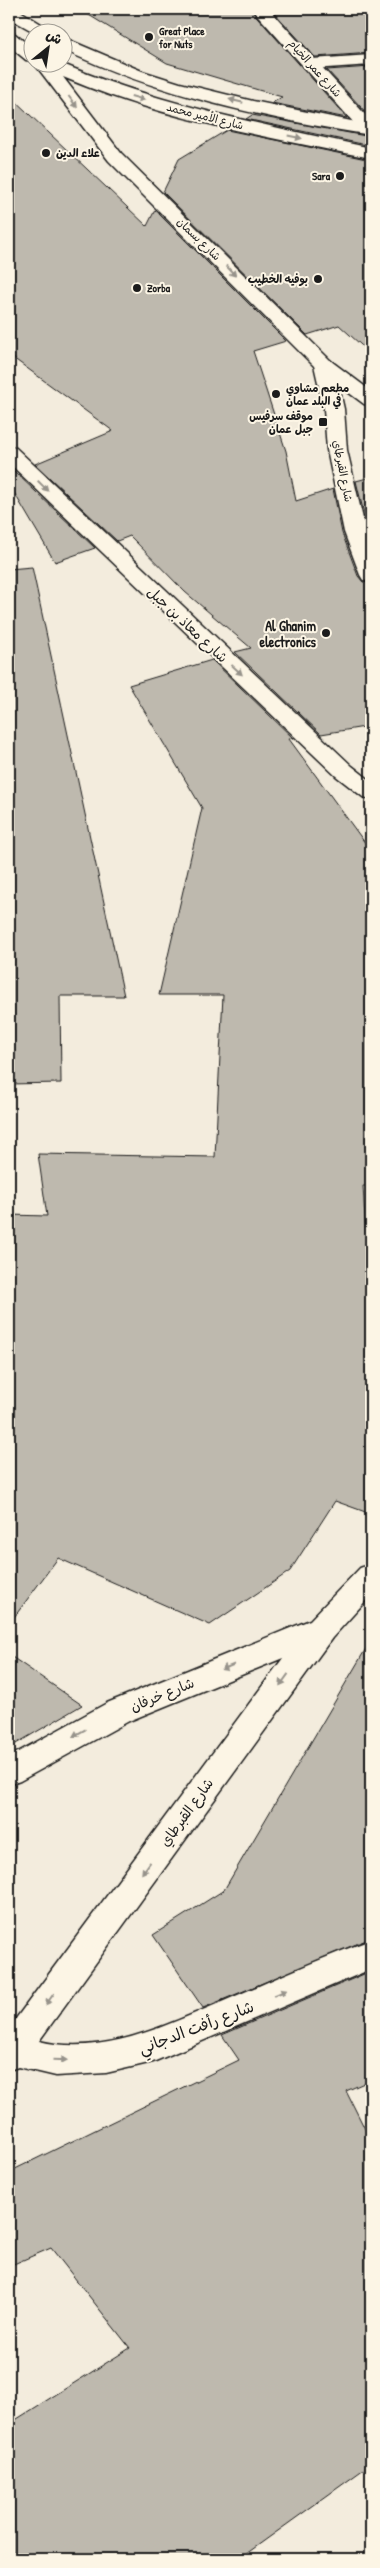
<svg xmlns="http://www.w3.org/2000/svg" width="380" height="2568" font-family="'Patrick Hand','Playpen Sans Arabic',sans-serif">
<rect width="100%" height="100%" fill="#f3ecdd"/>
<filter id="ink" filterUnits="userSpaceOnUse"><feTurbulence type="fractalNoise" baseFrequency=".02" numOctaves="2"/><feDisplacementMap in="SourceGraphic" scale="10" xChannelSelector="R" yChannelSelector="G"/><feConvolveMatrix kernelMatrix="1 2 1 2 8 2 1 2 1" color-interpolation-filters="sRGB"/></filter>
<g filter="url(#ink)">
<g fill="#beb9ae" stroke="#1c1c1c">
<path d="M79,9H250L347,118L272,103L282,97L167,63Z"/>
<path d="M271,9H371V53L315,57Z"/>
<path d="M371,67V118L327,70Z"/>
<path d="M9,95L147,226L155,210L286,341L253,351L286,451L296,501L333,489L342,533L358,576L363,582L371,584V726L321,734L235,652L251,648L185,592L130,536L117,541L35,464L113,431L9,355Z"/>
<path d="M252,115L371,137V146L246,119Z"/>
<path d="M227,130L371,160V354L339,325L307,335L163,192L179,159Z"/>
<path d="M15,472L95,548L55,562L9,484V475Z"/>
<path d="M371,477V542L356,481Z"/>
<path d="M32,567L124,996H60L61,1083L9,1084V569Z"/>
<path d="M212,660L293,738L289,739L371,851V1186H363L371,1318V1514L335,1501L290,1571L210,1625L58,1558L9,1624V1215L47,1216L38,1154L215,1157L223,995H159L202,808L129,685Z"/>
<path d="M371,1640V1938L203,2008L153,1935L224,1890Z"/>
<path d="M9,1655L82,1705L9,1748Z"/>
<path d="M371,1971V2080L346,2091L371,2141V2464L239,2559H9V2424L130,2348L51,2248L9,2266V2172L239,2060L222,2035Z"/>
</g>
<g fill="none" stroke-linecap="round" stroke-linejoin="round">
<defs>
<path id="pedestrian" d="M371,55V65L312,69L306,68L303,64L306,60L312,59Z"/>
<g id="minor">
<path d="M252,9H269L371,121V134L363,133Z"/>
<path d="M324,359L331,361L334,365L344,409L347,450L366,532L371,547V582L363,580L360,575L344,532L327,450L324,409L314,365L317,361Z"/>
<path d="M9,446L16,448L352,766L371,781V799L363,797L336,776L9,463Z"/>
<path d="M371,1564V1595L332,1638L39,2041C103,2057 167,2025 224,2001C273,1980 321,1958 371,1940V1969L153,2062L106,2073L56,2076L18,2067L9,2070V2028L283,1658L129,1721L20,1781L9,1785V1757L107,1703L310,1620L360,1568Z"/>
</g>
<g id="secondary">
<path d="M9,9H17L54,32H34L9,18Z"/>
<path d="M9,33L15,34L32,48V61L26,60L9,46Z"/>
<path d="M62,37L142,71L180,83L253,101L371,125V135C266,118 159,96 62,49Z"/>
<path d="M58,62C159,105 265,125 371,148V158C267,137 161,119 63,77L121,153L331,361L371,391V406L364,404L317,369L109,161L34,63Z"/>
</g>
</defs>
<use href="#pedestrian" stroke="#1c1c1c" stroke-width="3"/>
<use href="#minor" stroke="#1c1c1c" stroke-width="3"/>
<use href="#secondary" stroke="#1c1c1c" stroke-width="3"/>
<use href="#pedestrian" fill="#fcf5e5" fill-rule="evenodd"/>
<use href="#minor" fill="#fcf5e5" fill-rule="evenodd"/>
<use href="#secondary" fill="#fcf5e5" fill-rule="evenodd"/>
</g>
<defs><path id="oneway-solid" d="M-6-.8H1V-3.2L6.5 0L1 3.2V.8H-6Z" transform="scale(1.25)"/></defs>
<g fill="#97938b">
<use href="#oneway-solid" transform="translate(138 98) rotate(16)"/>
<use href="#oneway-solid" transform="translate(236 101) rotate(-166)"/>
<use href="#oneway-solid" transform="translate(73 102) rotate(53)"/>
<use href="#oneway-solid" transform="translate(295 137) rotate(12)"/>
<use href="#oneway-solid" transform="translate(231 271) rotate(47)"/>
<use href="#oneway-solid" transform="translate(43 486) rotate(45)"/>
<use href="#oneway-solid" transform="translate(237 670) rotate(43)"/>
<use href="#oneway-solid" transform="translate(228 1667) rotate(158)"/>
<use href="#oneway-solid" transform="translate(284 1680) rotate(126)"/>
<use href="#oneway-solid" transform="translate(79 1733) rotate(151)"/>
<use href="#oneway-solid" transform="translate(146 1868) rotate(126)"/>
<use href="#oneway-solid" transform="translate(280 1993) rotate(-23)"/>
<use href="#oneway-solid" transform="translate(50 1999) rotate(126)"/>
<use href="#oneway-solid" transform="translate(60 2060) rotate(2)"/>
</g>
</g>
<g fill="#1c1c1c" stroke="#fcf5e5" stroke-width="2">
<circle cx="149" cy="37" r="5"/>
<circle cx="46" cy="153" r="5"/>
<circle cx="340" cy="176" r="5"/>
<circle cx="318" cy="279" r="5"/>
<circle cx="137" cy="288" r="5"/>
<circle cx="276" cy="394" r="5"/>
<rect x="318" y="417" width="10" height="10" rx="2.5"/>
<circle cx="326" cy="633" r="5"/>
</g>
<g text-anchor="middle" dominant-baseline="central" stroke-width="4" stroke-linejoin="round" paint-order="stroke">
<g font-size="11" font-weight="bold" fill="#1c1c1c" stroke="#fcf5e5" text-anchor="start">
<text x="159" y="31">Great Place<tspan x="159" dy="13">for Nuts</tspan></text>
<text x="56" y="153">علاء الدين</text>
<text x="330" y="176" text-anchor="end">Sara</text>
<text x="308" y="279" text-anchor="end">بوفيه الخطيب</text>
<text x="147" y="288">Zorba</text>
<text x="286" y="388">مطعم مشاوي<tspan x="286" dy="13">في البلد عمان</tspan></text>
<text x="313" y="416" text-anchor="end">موقف سرفيس<tspan x="313" dy="13">جبل عمان</tspan></text>
</g>
<g font-size="11" fill="#1c1c1c" stroke="#fcf5e5">
<text transform="translate(315 68) rotate(48)">شارع عمر الخيام</text>
<text transform="translate(205 116) rotate(14)">شارع الأمير محمد</text>
<text transform="translate(199 239) rotate(44)">شارع بسمان</text>
<text transform="translate(343 471) rotate(79)">شارع القبرطاي</text>
</g>
<g font-size="14" fill="#1c1c1c" stroke="#fcf5e5">
<text transform="translate(188 624) rotate(43)">شارع معاذ بن جبل</text>
<text transform="translate(162 1694) rotate(-22)">شارع خرفان</text>
<text transform="translate(186 1812) rotate(-54)">شارع القبرطاي</text>
</g>
<g font-size="14" font-weight="bold" fill="#1c1c1c" stroke="#fcf5e5" text-anchor="end">
<text x="316" y="625">Al Ghanim<tspan x="316" dy="16">electronics</tspan></text>
</g>
<g font-size="16" fill="#1c1c1c" stroke="#fcf5e5">
<text transform="translate(196 2027) rotate(-21)">شارع رأفت الدجاني</text>
</g>
</g>
<rect width="380" height="2568" fill="none" stroke="#fcf5e5" stroke-width="30"/>
<rect x="15" y="15" width="350" height="2538" fill="none" stroke="#1c1c1c" stroke-width="2" filter="url(#ink)"/>
<g transform="translate(48 48) rotate(30)"><circle r="24" fill="#fcf5e5" stroke="#a29e95"/>
<path d="M0-4L9 19L0 12L-9 19Z" fill="#1c1c1c"/>
<text y="-8" font-size="14" font-weight="bold" text-anchor="middle" fill="#1c1c1c">ش</text>
</g>
</svg>
